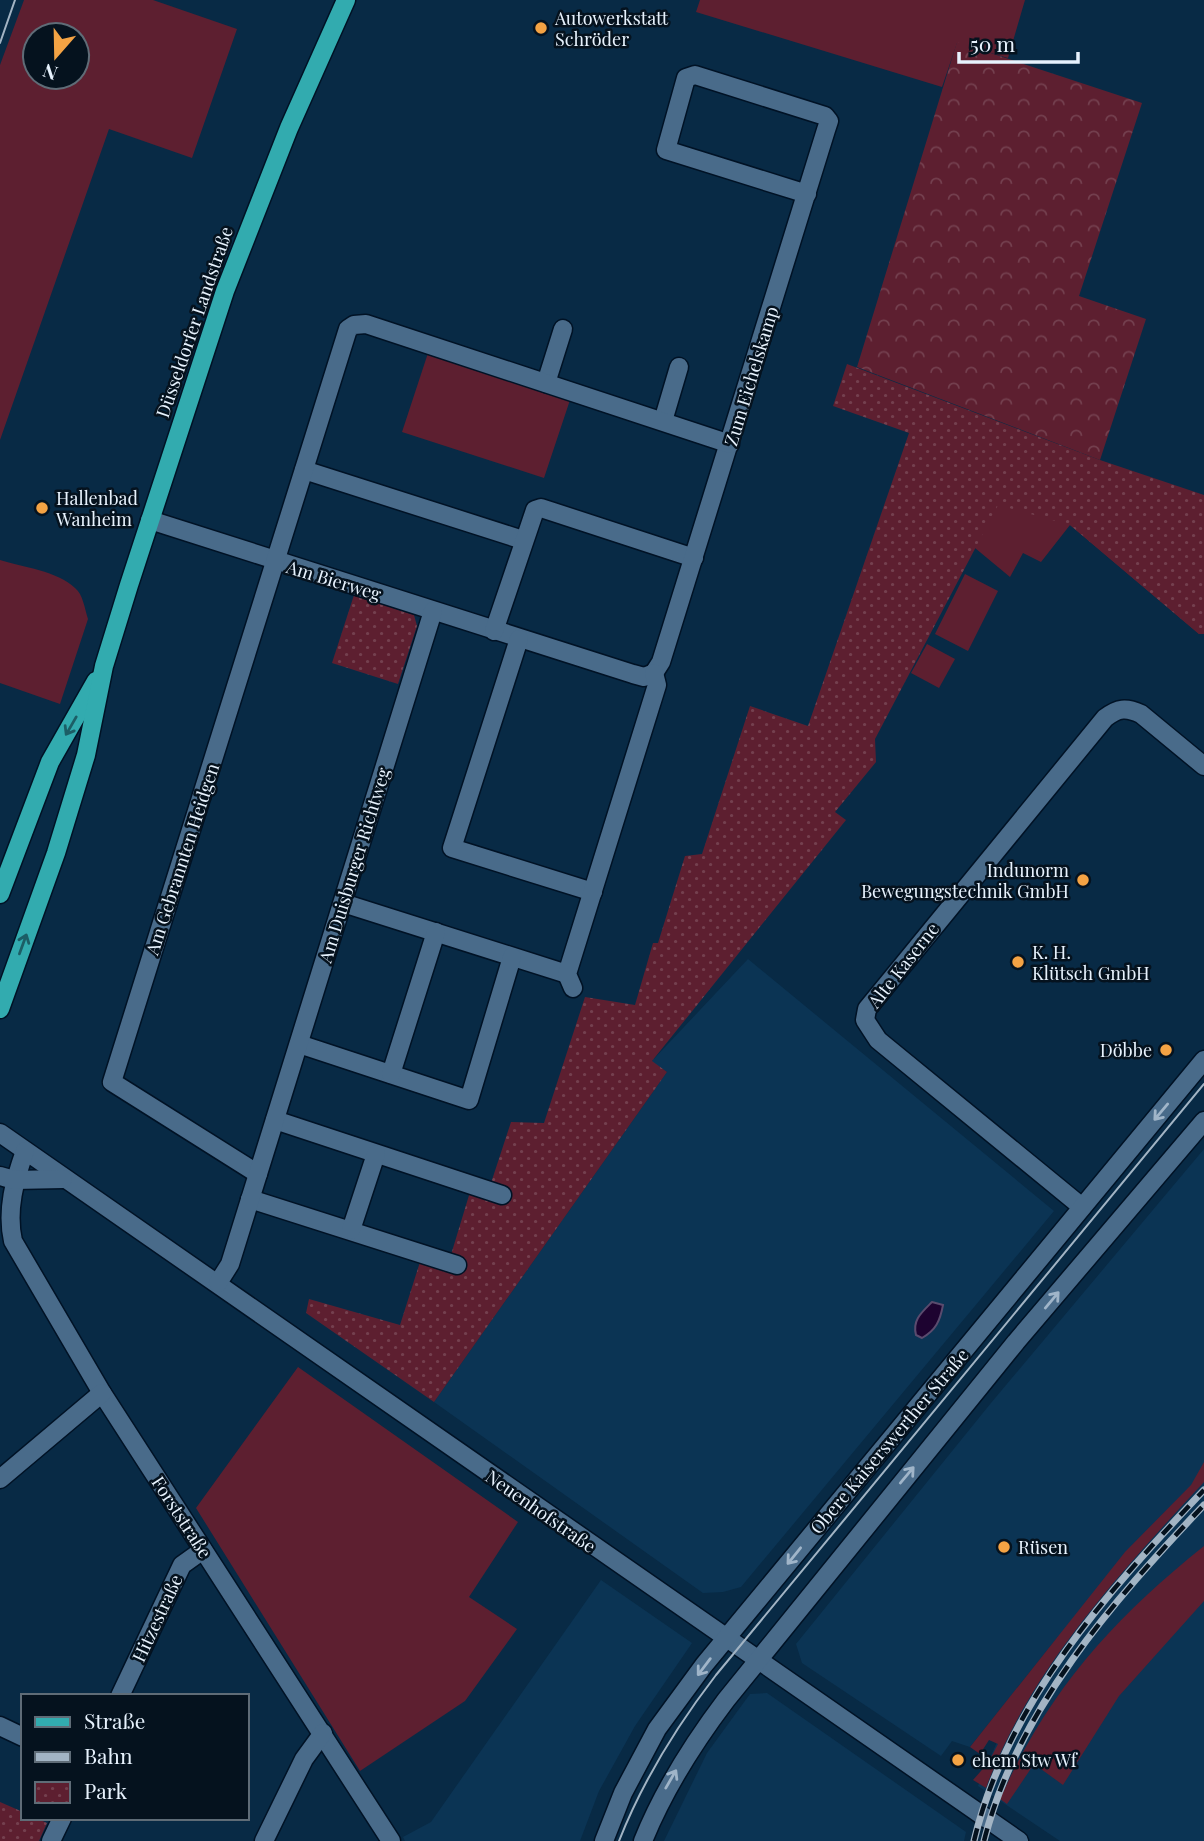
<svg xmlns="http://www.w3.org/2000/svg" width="1204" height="1841" font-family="'Playfair Display',serif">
<defs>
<pattern id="forest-crowns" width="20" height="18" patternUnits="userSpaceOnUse" patternTransform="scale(1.75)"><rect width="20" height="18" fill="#5d1f30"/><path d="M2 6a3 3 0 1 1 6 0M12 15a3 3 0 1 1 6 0" fill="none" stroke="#74404f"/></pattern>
<pattern id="park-dots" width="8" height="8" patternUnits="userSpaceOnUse" patternTransform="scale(1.75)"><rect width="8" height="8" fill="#5d1f30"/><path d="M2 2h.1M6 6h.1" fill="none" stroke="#74404f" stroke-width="1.8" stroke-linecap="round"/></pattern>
</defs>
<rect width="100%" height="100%" fill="#082a45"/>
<g fill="#0b3454">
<path d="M748,959L1054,1211L741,1587L723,1592L703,1593L434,1402L667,1072L651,1062Z"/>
<path d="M1204,1149V1841H1060L978,1786L1004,1726L1057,1638L970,1747L952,1741L941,1756L802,1663L796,1644L991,1403Z"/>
<path d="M601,1580L692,1643L635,1726L599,1791L580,1841H405L403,1837L431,1822Z"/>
<path d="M767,1693L966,1832L964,1841H664L707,1753L750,1694Z"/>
</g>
<g fill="#5d1f30" fill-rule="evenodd">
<path d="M24,0H153L237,29L192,158L109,129L0,440V65ZM35,35H77V77H35Z"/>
<path d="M700,0H1025L1008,58L957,43L942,87L696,12Z"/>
<path d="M428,353L570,400L544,478L402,432Z"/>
<path d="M1041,480L1204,634H1199L1070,525L1041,562L1023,553L1010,577L975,548L956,511Z"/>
<path d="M0,560C22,567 58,571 75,588C83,594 85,610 88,619L60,704L0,683Z"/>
<path d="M965,574L998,591L968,651L935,634Z"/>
<path d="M927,644L955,659L939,688L911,673Z"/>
<path d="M298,1367L518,1522L469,1597L517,1629L465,1701L360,1771L196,1508Z"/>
<path d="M1204,1462V1482C1120,1573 1029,1670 986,1788L973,1780L988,1763L998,1744L989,1740L980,1754L970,1747L1125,1552L1191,1485Z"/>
<path d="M1204,1546V1601L1119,1696L1063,1785L1034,1764L1007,1804L1000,1799C1048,1691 1112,1620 1204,1546Z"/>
</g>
<path fill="url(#forest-crowns)" d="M957,42L1142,103L1079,296L1146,319L1100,460L857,367Z"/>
<g fill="url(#park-dots)">
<path d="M847,364L1100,460L1204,495V634H1199L1070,525L998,505L875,739L876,762L835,812L846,820L652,1061L667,1072L434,1402L306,1313L309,1299L400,1325L420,1262L450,1258L470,1192L491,1183L511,1122L544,1123L585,997L635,1005L653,943H658L685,856L702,854L750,706L808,726L909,433L833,406Z"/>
<path d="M354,595L414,615L417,626L398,684L332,663Z"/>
<path d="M0,1802L23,1812V1818H36L47,1823L39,1841H0Z"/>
</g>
<path fill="#1d0330" stroke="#5a4b6e" stroke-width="2" d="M932,1302L943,1305C940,1321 936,1330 922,1338L916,1335C912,1320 922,1312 932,1302Z"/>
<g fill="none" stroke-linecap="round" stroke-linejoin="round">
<defs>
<g id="minor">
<path d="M546,383L563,329"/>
<path d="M663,421L679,367"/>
<path d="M304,470L523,540"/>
<path d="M150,520L633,674L644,677L654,673"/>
<path d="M494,631L535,510L541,508L694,558"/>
<path d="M519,639L452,848L593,892"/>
<path d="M654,673L661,662C716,485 772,308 826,130L829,121L825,116L695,75L686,78L666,150L807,194"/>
<path d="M343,903L567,974"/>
<path d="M573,988L567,974L657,685L654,673"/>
<path d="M299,1044L469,1100L512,957"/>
<path d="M391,1074L436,932"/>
<path d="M275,1120L502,1195"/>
<path d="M0,1133L1019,1841"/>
<path d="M25,1151C15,1179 6,1210 13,1241L102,1393L391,1841"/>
<path d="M258,1174L112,1082L348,329L354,325L366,324L730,444"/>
<path d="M0,1176L14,1180L63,1179"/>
<path d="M250,1199L457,1265"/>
<path d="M1082,1207L878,1040L865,1020L867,1009L1105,718C1118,708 1126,707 1141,714L1204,766"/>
<path d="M351,1230L376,1154"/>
<path d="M218,1283L230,1264L433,611"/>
<path d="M0,1479L102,1393"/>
<path d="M120,1696L182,1565L203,1550"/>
<path d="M0,1726L23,1737"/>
<path d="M51,1841L62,1818"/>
<path d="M264,1841L304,1759L323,1733"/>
<path d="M604,1841L623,1793L657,1729L704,1665L1204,1060"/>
<path d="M643,1841C664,1789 692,1745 726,1700L1016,1342L1204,1121"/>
</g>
<g id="major">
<path d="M0,894L50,762L96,681"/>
<path d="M0,1009L56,853L86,755L104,666L129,585L225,291L289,128L346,0"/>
</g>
</defs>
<use href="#minor" stroke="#001225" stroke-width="21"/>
<use href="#major" stroke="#001225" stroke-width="21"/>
<use href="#minor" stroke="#496b8a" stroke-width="18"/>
<use href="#major" stroke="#32abaf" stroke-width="18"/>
<g stroke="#a2b4c4" stroke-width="2">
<path d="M0,43L15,0"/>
<path d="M619,1841C643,1780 676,1727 716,1675L1204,1084"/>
</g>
<defs>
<g id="rail">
<path d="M974,1841C1007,1702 1108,1591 1204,1490"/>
<path d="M984,1841C1017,1710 1113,1601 1204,1505"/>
</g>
</defs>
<use href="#rail" stroke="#a2b4c4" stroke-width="7"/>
<use href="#rail" stroke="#05121e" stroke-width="4.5" stroke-dasharray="13" stroke-linecap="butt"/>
</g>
<defs><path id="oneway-shaft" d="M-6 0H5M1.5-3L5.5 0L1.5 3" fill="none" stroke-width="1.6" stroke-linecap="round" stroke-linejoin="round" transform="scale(1.75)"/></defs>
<g stroke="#1c5e66">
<use href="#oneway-shaft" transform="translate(71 726) rotate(120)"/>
<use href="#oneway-shaft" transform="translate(23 944) rotate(-70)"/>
</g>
<g stroke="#a0b5c9">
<use href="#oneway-shaft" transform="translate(1161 1112) rotate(130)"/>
<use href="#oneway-shaft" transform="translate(1052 1300) rotate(-50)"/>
<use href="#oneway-shaft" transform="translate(907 1475) rotate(-50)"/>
<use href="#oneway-shaft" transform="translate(794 1556) rotate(129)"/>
<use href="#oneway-shaft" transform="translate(704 1667) rotate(127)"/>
<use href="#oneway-shaft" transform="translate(671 1779) rotate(-60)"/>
</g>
<g fill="#f4a344" stroke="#05121e" stroke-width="2.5">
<circle cx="541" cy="28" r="7"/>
<circle cx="42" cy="508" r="7"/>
<circle cx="1083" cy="880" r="7"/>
<circle cx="1018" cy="962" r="7"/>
<circle cx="1166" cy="1050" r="7"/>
<circle cx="1004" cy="1547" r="7"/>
<circle cx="958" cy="1760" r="7"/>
</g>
<g text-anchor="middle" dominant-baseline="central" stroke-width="5" stroke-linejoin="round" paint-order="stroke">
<g font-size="18" fill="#e7f2fd" stroke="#05121e" text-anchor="start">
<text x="555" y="18">Autowerkstatt<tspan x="555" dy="21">Schröder</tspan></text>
<text x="56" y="498">Hallenbad<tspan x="56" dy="21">Wanheim</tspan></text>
<text x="1069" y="870" text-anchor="end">Indunorm<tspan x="1069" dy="21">Bewegungstechnik GmbH</tspan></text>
<text x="1032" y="952">K. H.<tspan x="1032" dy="21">Klütsch GmbH</tspan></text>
<text x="1152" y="1050" text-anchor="end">Döbbe</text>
<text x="1018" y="1547">Rüsen</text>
<text x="972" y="1760">ehem Stw Wf</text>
</g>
<g font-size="18" fill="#e7f2fd" stroke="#05121e">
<text transform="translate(194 322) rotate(-71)">Düsseldorfer Landstraße</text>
<text transform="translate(751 376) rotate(-73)">Zum Eichelskamp</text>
<text transform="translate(334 580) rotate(17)">Am Bierweg</text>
<text transform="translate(182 859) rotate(-72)">Am Gebrannten Heidgen</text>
<text transform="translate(354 865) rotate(-73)">Am Duisburger Richtweg</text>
<text transform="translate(903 965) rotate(-52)">Alte Kaserne</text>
<text transform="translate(889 1441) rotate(-50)">Obere Kaiserswerther Straße</text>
<text transform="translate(541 1511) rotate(35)">Neuenhofstraße</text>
<text transform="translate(182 1517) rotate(57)">Forststraße</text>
<text transform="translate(157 1618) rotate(-65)">Hitzestraße</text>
</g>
</g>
<rect x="21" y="1694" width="228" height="126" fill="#05121e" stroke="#5f6c77" stroke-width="2"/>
<rect x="35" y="1717" width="35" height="10" fill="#32abaf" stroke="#5f6c77" stroke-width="2"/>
<text x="84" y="1729" font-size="21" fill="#e7f2fd">Straße</text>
<rect x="35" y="1752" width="35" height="10" fill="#a2b4c4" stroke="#5f6c77" stroke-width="2"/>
<text x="84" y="1764" font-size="21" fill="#e7f2fd">Bahn</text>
<rect x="35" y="1782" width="35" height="21" fill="url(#park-dots)" stroke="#5f6c77" stroke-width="2"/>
<text x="84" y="1799" font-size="21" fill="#e7f2fd">Park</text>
<g transform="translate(56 56) rotate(200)"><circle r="33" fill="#05121e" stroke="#5f6c77" stroke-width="2"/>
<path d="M0-5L12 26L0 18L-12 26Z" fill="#f4a344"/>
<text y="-10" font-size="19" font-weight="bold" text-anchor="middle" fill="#e7f2fd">N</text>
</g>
<path d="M959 52v10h119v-10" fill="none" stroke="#e7f2fd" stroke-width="3.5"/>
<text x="970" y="52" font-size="21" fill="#e7f2fd" stroke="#05121e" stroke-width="5" paint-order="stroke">50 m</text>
</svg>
